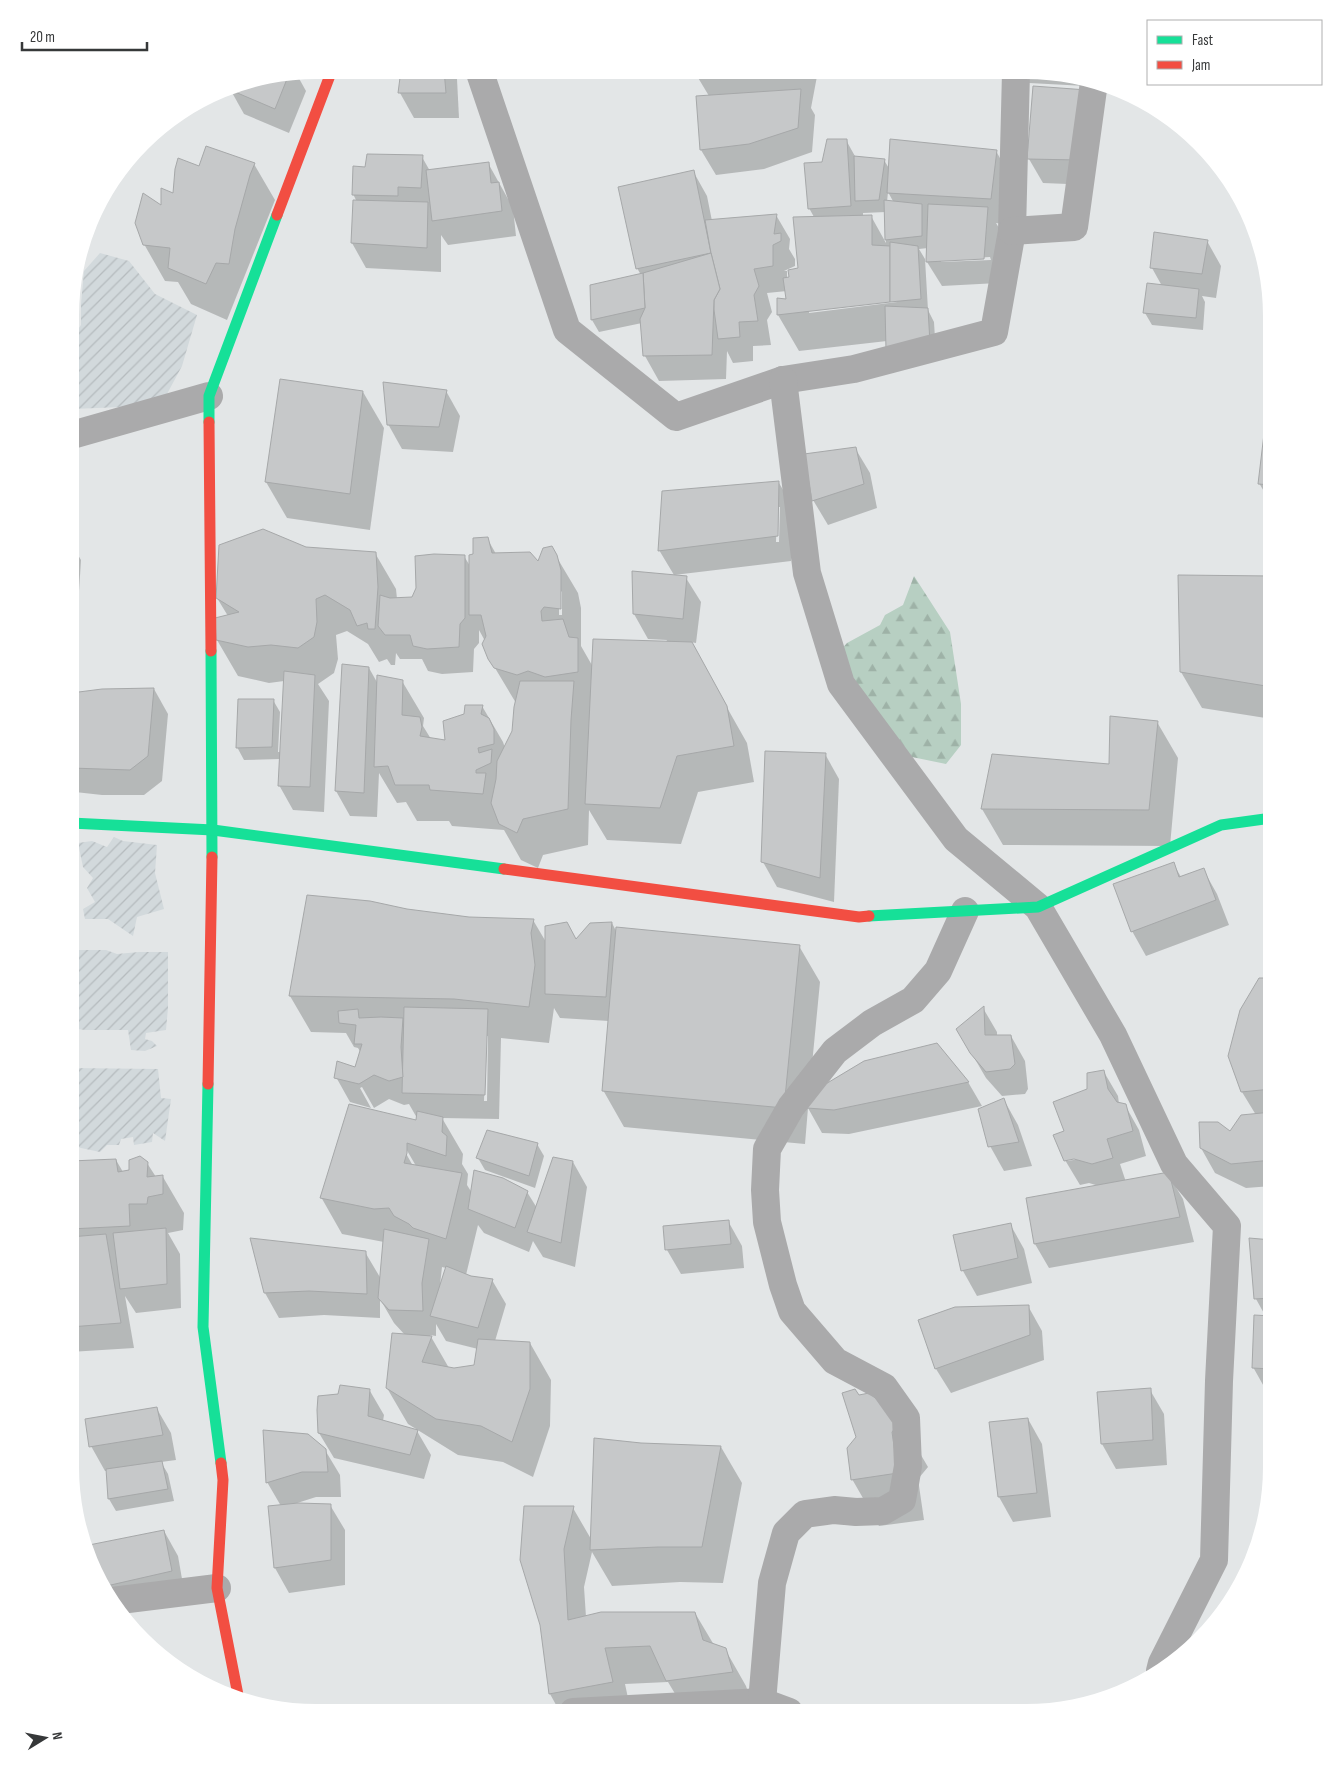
<svg xmlns="http://www.w3.org/2000/svg" width="1342" height="1783" font-family="'Sofia Sans Condensed',sans-serif">
<defs>
<pattern id="industrial-furrows" width="10" height="10" patternUnits="userSpaceOnUse" patternTransform="scale(1.25)"><rect width="10" height="10" fill="#d2d9dc"/><path d="M-1 1l2-2M0 10L10 0M9 11l2-2" fill="none" stroke="#b5bbbe"/></pattern>
<pattern id="forest-firs" width="22" height="20" patternUnits="userSpaceOnUse" patternTransform="scale(1.25)"><rect width="22" height="20" fill="#b7cfc2"/><path d="M5 1l3.5 6h-7zM16 11l3.5 6h-7z" fill="#9eb2a7"/></pattern>
</defs>
<rect width="100%" height="100%" fill="#e3e6e7"/>
<g fill="url(#industrial-furrows)">
<path d="M100,253L129,261L155,294L197,315L182,366L167,394L122,407L72,409V332H76L81,325V304L84,271Z"/>
<path d="M114,837L123,841L157,845L155,873L164,909L137,917L133,936L108,919H85L83,909L95,902L87,888L93,878L83,867L78,843L92,841L107,847Z"/>
<path d="M77,950H106L117,954L139,952H168V1008L166,1030L146,1033L145,1039L152,1041L157,1046L145,1051L131,1050L128,1030H85L71,1028V951Z"/>
<path d="M71,1068L158,1069L161,1098L171,1099L165,1141L153,1133L152,1142L134,1145L133,1137L121,1139L119,1145H107L100,1152L81,1148L71,1144Z"/>
</g>
<path fill="url(#forest-firs)" d="M914,576L950,632L961,704V745L946,764L912,757L845,677L840,651L847,643L880,625L885,615L903,605Z"/>
<g fill="#0003" fill-rule="evenodd">
<path d="M402,70H452L457,79L459,118H414L400,93Z"/>
<path d="M694,71H818L811,108L815,115L812,152L764,169L716,175L701,150L697,97L709,96Z"/>
<path d="M1022,72H1059L1087,80L1086,86L1029,83Z"/>
<path d="M296,73L306,91L289,133L244,114L230,89L231,86L236,83Z"/>
<path d="M1034,87L1092,185L1043,183L1029,159Z"/>
<path d="M846,140L856,158L884,160L890,170L996,151L1010,176L1005,224L996,223L1002,233L998,283L942,286L927,262L928,248L919,249L925,259L928,310L934,322L936,355L887,341L799,351L778,315V300H788L787,291L767,293L772,312L767,320L771,345L753,346V361L733,363L727,351L726,379L659,381L645,356L642,323L599,332L592,320V286L641,275L637,268L693,171L707,196L712,221L776,215L790,239L789,249L795,259V266L784,271H787V279L800,269L814,217L809,208L823,163ZM888,192L894,203L887,202ZM886,212V243L871,216H863V213ZM990,257L991,260L941,262V260ZM896,300L897,302L809,313V310Z"/>
<path d="M422,157L430,171L488,163L513,208L516,236L448,245L441,235V272L366,268L352,243L354,202H357L353,194L366,168Z"/>
<path d="M254,164L275,200L227,320L191,304L178,282L165,281L144,244L163,207L175,195Z"/>
<path d="M1207,241L1221,266L1216,298L1202,296L1205,302L1203,330L1152,325L1145,313L1162,286L1152,268Z"/>
<path d="M446,391L460,416L453,452L402,449L388,424Z"/>
<path d="M363,392L384,428L370,530L287,518L266,482Z"/>
<path d="M1272,394V505L1259,483Z"/>
<path d="M855,448L870,473L877,508L828,525L813,500Z"/>
<path d="M779,483L793,507L791,561L674,575L659,550ZM777,507H780L779,542H776Z"/>
<path d="M487,538L496,554L538,564L556,556L578,593L581,608V646L593,667L666,642L667,640L648,639L634,614L686,578L701,602L696,643L690,642L747,743L754,782L698,792L681,844L607,840L589,810L588,845L543,855L538,868L521,860L504,830L452,826L449,821H417L406,802L397,803L379,773L377,817L350,816L336,791L344,665L369,668L378,684L402,681L424,718L423,726L431,739L447,741L465,715L482,706L503,742L505,748L513,732L519,708L489,658L485,641L479,630V643L474,649L473,672L442,674L428,671L422,659H400L396,653L395,665H391L387,659L379,662L368,644L347,631L336,635L338,659L334,673L318,684L329,701L324,812L293,810L279,785L280,759L244,760L237,747L273,700L280,712L278,752H281L284,681L269,683L238,676L217,640L228,616L217,598L305,548L375,553L396,589L397,599H413L464,556L470,566L475,555ZM562,591V615H559V594Z"/>
<path d="M72,545L81,560L79,591L72,592Z"/>
<path d="M1272,577V719L1202,708L1181,672Z"/>
<path d="M154,689L168,714L162,781L144,795H102L75,792L71,786V693Z"/>
<path d="M1157,722L1178,758L1170,846L1003,845L982,809L1110,766Z"/>
<path d="M825,754L839,779L834,902L777,887L763,862Z"/>
<path d="M1173,863L1181,877L1203,869L1217,894L1229,925L1146,956L1132,931Z"/>
<path d="M308,897L469,919L533,920L546,942L576,941L612,923L617,933L799,946L820,982L808,1106L937,1045L968,1082L982,1106L849,1134L822,1133L808,1108L805,1144L624,1127L603,1090L609,1021L560,1018L554,1008L549,1043L501,1038L499,1119L442,1118L463,1154L462,1164L468,1174L467,1185L472,1193L527,1192L537,1208L573,1162L587,1187L575,1267L543,1257L533,1241L529,1252L484,1233L478,1225L466,1275L492,1280L506,1304L495,1341L530,1343L551,1380L550,1426L533,1477L503,1462L458,1455L408,1424L387,1388L405,1335L394,1323L380,1299V1318L324,1315L279,1318L265,1293L365,1252L381,1279L384,1242L342,1234L321,1197L417,1122V1118L409,1104L404,1105L389,1099L374,1108L362,1087L360,1088L371,1108L350,1102L336,1077L356,1069L361,1053L358,1048L354,1047L346,1033L311,1032L290,996ZM486,1036H488L487,1101H484ZM405,1147L416,1166H413L403,1148ZM442,1267L446,1268L441,1285H440ZM436,1324L446,1341L478,1349L476,1366L454,1369L449,1368L430,1335L436,1336Z"/>
<path d="M1272,980V1186L1246,1188L1215,1173L1201,1148L1230,1133L1256,1115L1242,1092Z"/>
<path d="M983,1008L997,1032V1036H1011L1025,1061L1028,1089L1025,1094L1002,1096L986,1078L972,1054Z"/>
<path d="M1104,1072L1118,1096L1119,1104L1125,1105L1139,1130L1146,1156L1120,1164L1126,1182L1168,1174L1183,1199L1194,1242L1049,1268L1035,1244L1099,1186L1089,1183L1080,1185L1065,1160V1131L1088,1089ZM1070,1158L1080,1159L1067,1161Z"/>
<path d="M1004,1100L1018,1125L1032,1166L1004,1171L990,1146Z"/>
<path d="M537,1144L544,1156L535,1188L485,1170L478,1158Z"/>
<path d="M116,1160L123,1172L147,1163L156,1177H163L184,1213L183,1230L168,1233L180,1254L181,1308L136,1313L125,1296L134,1348L70,1352L71,1162Z"/>
<path d="M728,1221L742,1246L744,1268L681,1274L667,1250Z"/>
<path d="M1010,1224L1024,1249L1032,1283L977,1296L963,1271L954,1236Z"/>
<path d="M1272,1241L1271,1392H1267L1253,1367L1266,1317L1256,1299Z"/>
<path d="M1028,1306L1042,1331L1044,1360L951,1393L936,1369L919,1321Z"/>
<path d="M1150,1390L1164,1414L1167,1465L1116,1469L1102,1444Z"/>
<path d="M370,1391L384,1415L383,1421L417,1431L431,1455L424,1479L334,1458L319,1433Z"/>
<path d="M157,1409L171,1433L176,1460L161,1462L168,1474L174,1501L116,1511L109,1499L107,1471H105L91,1446Z"/>
<path d="M1028,1419L1042,1444L1051,1517L1013,1522L999,1497Z"/>
<path d="M901,1421L928,1467L918,1479L924,1520L879,1526L852,1479L858,1438Z"/>
<path d="M640,1444L721,1447L742,1483L723,1583L680,1582L612,1586L592,1552L584,1587L586,1617L695,1613L714,1645L725,1649L746,1686L753,1708L686,1712L668,1682L625,1684L631,1712H560L550,1694L541,1624L573,1508L591,1539Z"/>
<path d="M325,1450L340,1475L341,1497H316L294,1504L330,1505L345,1530V1585L289,1593L275,1568L269,1508L281,1506L267,1482Z"/>
<path d="M164,1531L178,1556L185,1596L119,1611L95,1576Z"/>
</g>
<g fill="#c6c8c9" stroke="#a6a8a9">
<path d="M401,70H444L446,93H398Z"/>
<path d="M693,71H791L790,76Z"/>
<path d="M289,74L275,109L228,89L236,83Z"/>
<path d="M1033,86L1087,90L1078,160L1027,159Z"/>
<path d="M801,89L798,128L749,144L700,150L696,96Z"/>
<path d="M827,139H847L851,206L808,209L804,163L822,162Z"/>
<path d="M890,139L997,150L991,199L887,193Z"/>
<path d="M206,146L255,163L250,175L235,229L229,264L216,263L206,284L168,268L170,248L143,245L135,223L143,193L161,205V188L173,193L175,169L178,158L199,166Z"/>
<path d="M367,154L423,155L421,188L398,187V196L352,195L353,166L365,167Z"/>
<path d="M854,156L885,159L879,200L855,201Z"/>
<path d="M489,162L491,183L499,182L502,211L432,221L426,170Z"/>
<path d="M694,170L711,253L636,269L618,187Z"/>
<path d="M353,200L428,202L427,248L351,243Z"/>
<path d="M884,200L922,204V236L885,240Z"/>
<path d="M928,204L988,207L984,259L926,262Z"/>
<path d="M777,214L774,234L781,233V241L773,245V266L754,269L759,286L754,295L758,321L739,322L740,337L718,339L714,310V300L720,289L711,253L705,220Z"/>
<path d="M872,215V245L890,246V302L777,315V298L786,299L783,278L789,277L788,270L798,268L793,217Z"/>
<path d="M1154,232L1208,240L1202,274L1150,268Z"/>
<path d="M890,242L918,246L921,299L890,302Z"/>
<path d="M711,253L720,289L714,300L712,355L643,356L640,319L645,308L643,273Z"/>
<path d="M643,273L645,308L591,320L590,285Z"/>
<path d="M1147,283L1199,289L1196,318L1143,313Z"/>
<path d="M885,306L928,308L930,343L886,350Z"/>
<path d="M280,379L363,391L350,494L265,482Z"/>
<path d="M383,382L447,390L439,427L387,425Z"/>
<path d="M1269,392H1272V485L1258,484Z"/>
<path d="M856,447L864,484L812,501L804,454Z"/>
<path d="M779,481L778,536L658,551L662,491Z"/>
<path d="M263,529L306,547L376,552L378,587L375,629H368L367,623L357,626L350,610L325,595L316,599L317,622L314,637L298,648L271,645L248,647L216,640L215,618L239,612L216,598L219,545Z"/>
<path d="M488,537L492,553L530,552L538,561L543,548L552,546L557,555L561,570V609L544,607L541,611L542,621L563,619L569,637L578,638V672L545,677L528,671L517,675L494,668L488,659L482,644L486,636L481,615H469V555L473,554V538Z"/>
<path d="M434,554L465,555V618L460,624L459,647L427,649L413,646L410,635H385L378,626L380,595L390,598L412,597L416,588L415,556Z"/>
<path d="M632,571L687,576L683,619L633,614Z"/>
<path d="M1178,575L1272,576V687L1180,672Z"/>
<path d="M593,639L692,642L727,706L734,746L677,756L660,808L585,804Z"/>
<path d="M342,664L369,667L364,793L335,791Z"/>
<path d="M284,671L315,675L310,787L278,786Z"/>
<path d="M377,675L403,680L402,715L420,717L422,727L420,736L445,740L443,721L464,714L465,705H483L481,714L489,718L494,729V744L478,748L479,753L492,749L491,763L476,770V773H486L483,794L430,790L429,785H395L388,766L374,767Z"/>
<path d="M520,681H574L571,720L568,809L523,819L517,833L499,824L491,803L496,779L497,761L512,731L514,707Z"/>
<path d="M154,688L148,756L130,770L71,768V693L102,689Z"/>
<path d="M238,699H274L272,747L236,748Z"/>
<path d="M1110,716L1158,721L1149,810L981,809L992,754L1109,764Z"/>
<path d="M765,751L826,753L820,878L761,862Z"/>
<path d="M1174,862L1179,877L1204,868L1216,900L1131,932L1113,884Z"/>
<path d="M307,895L370,901L407,909L469,917L534,919L531,933L535,965L529,1007L454,999L289,996Z"/>
<path d="M567,922L576,939L590,923L612,922L606,997L545,994V926Z"/>
<path d="M616,927L800,945L784,1108L602,1091Z"/>
<path d="M1259,978H1272V1089L1241,1092L1228,1056L1240,1010Z"/>
<path d="M984,1006L985,1035H1011L1015,1064L1010,1069L986,1072L970,1053L956,1029Z"/>
<path d="M404,1007L488,1009L485,1095L402,1093Z"/>
<path d="M358,1009L359,1018L381,1017L403,1018L401,1047L403,1077L389,1081L374,1075L359,1084L334,1078L337,1061L355,1067L362,1044H354L356,1025L339,1023L338,1011Z"/>
<path d="M937,1043L969,1082L834,1110L807,1108L814,1091L864,1061Z"/>
<path d="M1104,1070L1108,1089L1117,1102L1126,1104L1133,1131L1107,1139L1113,1158L1092,1164L1074,1159L1064,1161L1053,1135L1064,1131L1053,1102L1087,1089V1073Z"/>
<path d="M1004,1098L1019,1142L988,1147L978,1109Z"/>
<path d="M349,1104L416,1120L417,1111L443,1117L442,1132L447,1136L446,1156L407,1143V1153L404,1163L462,1173L446,1239L413,1228L409,1224L394,1216L389,1208L374,1209L320,1198Z"/>
<path d="M1272,1112V1160L1231,1164L1200,1148L1199,1122H1218L1230,1131L1241,1115Z"/>
<path d="M487,1130L538,1143L529,1176L476,1158Z"/>
<path d="M140,1156L148,1162L147,1177L163,1175V1194L148,1197L147,1204H129L130,1226L70,1229L71,1161L116,1159L118,1172L129,1170V1160Z"/>
<path d="M553,1157L573,1161L561,1243L527,1232Z"/>
<path d="M474,1170L503,1178L528,1191L515,1228L468,1209Z"/>
<path d="M1169,1172L1180,1217L1034,1244L1026,1198Z"/>
<path d="M729,1220L731,1244L665,1250L663,1226Z"/>
<path d="M1011,1223L1018,1258L961,1271L953,1235Z"/>
<path d="M166,1228L167,1284L120,1289L113,1233Z"/>
<path d="M384,1229L429,1239L422,1283L423,1311L389,1310L378,1298Z"/>
<path d="M106,1234L121,1323L70,1327V1237Z"/>
<path d="M250,1238L366,1251L367,1294L309,1291L264,1293Z"/>
<path d="M1249,1238L1272,1240V1298L1254,1299Z"/>
<path d="M446,1266L471,1276L493,1279L478,1328L430,1316Z"/>
<path d="M1029,1305L1030,1335L935,1369L918,1320L955,1307Z"/>
<path d="M1254,1315L1272,1316V1369L1252,1368Z"/>
<path d="M392,1333L432,1336L422,1362L454,1368L474,1365L478,1339L530,1342V1389L512,1442L481,1426L436,1419L386,1388Z"/>
<path d="M340,1385L370,1389L368,1416L418,1430L410,1455L318,1433L317,1410L318,1396L338,1394Z"/>
<path d="M1151,1388L1153,1440L1101,1444L1097,1392Z"/>
<path d="M855,1389L859,1395L869,1393L902,1420L892,1432L898,1473L851,1480L847,1448L856,1437L842,1393Z"/>
<path d="M157,1407L163,1435L89,1447L85,1419Z"/>
<path d="M1028,1418L1037,1493L998,1497L989,1422Z"/>
<path d="M263,1430L308,1434L326,1449L328,1472H302L266,1483Z"/>
<path d="M594,1438L641,1443L721,1446L702,1547H658L590,1550Z"/>
<path d="M162,1461L168,1489L108,1499L106,1469Z"/>
<path d="M298,1503L331,1504V1560L274,1568L268,1506Z"/>
<path d="M524,1506H574L564,1549L568,1620L601,1612H695L703,1640L726,1648L733,1672L666,1681L650,1646L605,1648L613,1682L549,1694L540,1625L520,1560Z"/>
<path d="M164,1530L172,1571L102,1587L95,1576L84,1546Z"/>
</g>
<g fill="none" stroke-linecap="round" stroke-linejoin="round">
<g stroke="#aaaaab" stroke-width="28">
<path d="M479,70L567,330L676,417L783,380L854,369L994,332L1012,231L1016,72"/>
<path d="M1012,231L1074,227L1094,82"/>
<path d="M783,380L807,573L841,684L956,839L1038,907L1113,1035L1174,1164L1227,1226L1219,1381L1214,1560L1162,1663L1160,1671"/>
<path d="M72,435L209,396"/>
<path d="M112,1601L217,1588"/>
<path d="M573,1712L762,1702L789,1712"/>
<path d="M762,1712V1702L772,1583L786,1533L805,1514L834,1510L856,1512L883,1511L902,1500L908,1466L906,1418L884,1387L835,1361L792,1311L783,1285L767,1222L765,1190L767,1149L791,1107L835,1051L872,1023L913,1000L938,971L965,911"/>
</g>
<g stroke="#16e098" stroke-width="11">
<path d="M209,422V396L277,215"/>
<path d="M211,651L212,857"/>
<path d="M71,823L213,830L504,869"/>
<path d="M869,916L1038,907L1221,825L1272,818"/>
<path d="M208,1084L203,1327L221,1463"/>
</g>
<g stroke="#f24e42" stroke-width="11">
<path d="M277,215L332,70"/>
<path d="M209,422L211,651"/>
<path d="M504,869L859,917L869,916"/>
<path d="M208,1084L212,857"/>
<path d="M221,1463L223,1480L217,1588L239,1700"/>
</g>
</g>
<path d="M0 0H1342V1783H0ZM316 79H1026A237 237 0 0 1 1263 316V1467A237 237 0 0 1 1026 1704H316A237 237 0 0 1 79 1467V316A237 237 0 0 1 316 79Z" fill="#fff" fill-rule="evenodd"/>
<rect x="1147" y="20" width="175" height="65" fill="#ffffff" stroke="#afafb0"/>
<rect x="1157" y="36" width="25" height="8" fill="#16e098" stroke="#afafb0"/>
<text x="1192" y="45" font-size="15" fill="#363839">Fast</text>
<rect x="1157" y="61" width="25" height="8" fill="#f24e42" stroke="#afafb0"/>
<text x="1192" y="70" font-size="15" fill="#363839">Jam</text>
<g transform="translate(45 1738) rotate(80)" stroke="#ffffff" stroke-width="4" paint-order="stroke">
<path d="M0-4L9 19L0 12L-9 19Z" fill="#363839"/>
<text y="-8" font-size="14" font-weight="bold" text-anchor="middle" fill="#363839">N</text>
</g>
<path d="M22 42v8h125v-8" fill="none" stroke="#363839" stroke-width="2.5"/>
<text x="30" y="42" font-size="15" fill="#363839" stroke="#ffffff" stroke-width="4" paint-order="stroke">20 m</text>
</svg>
